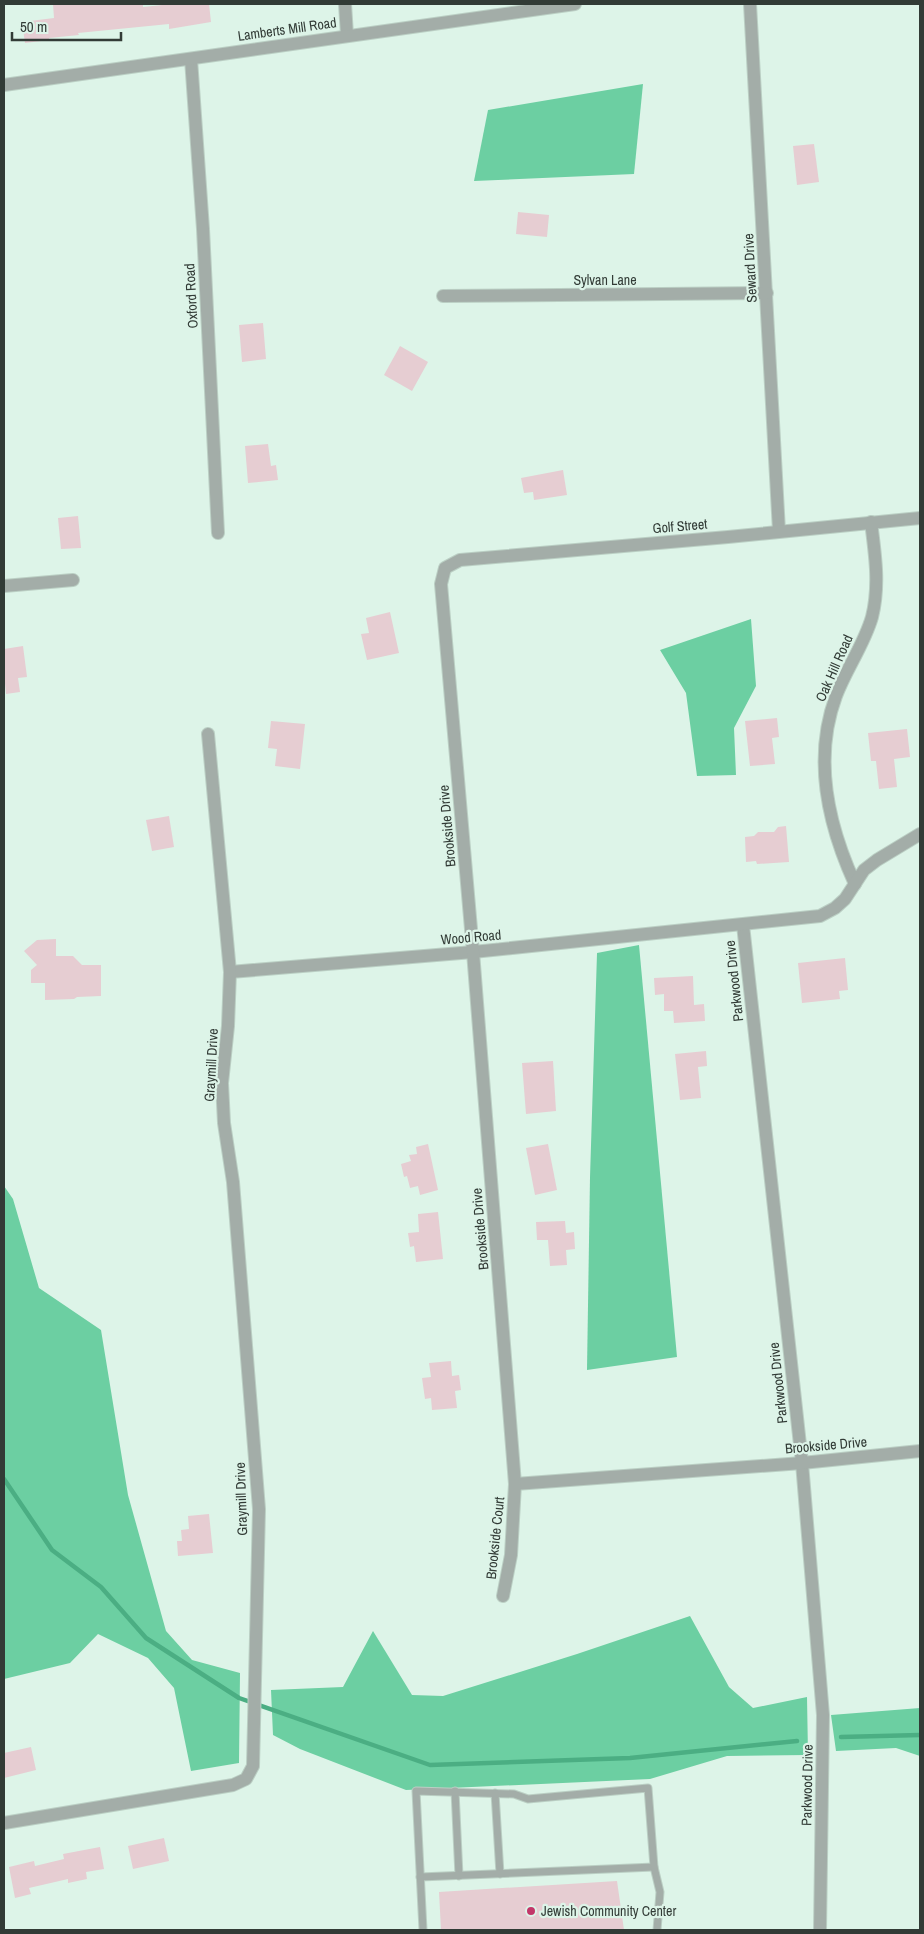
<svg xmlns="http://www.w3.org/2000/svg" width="924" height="1934" font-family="'Archivo Narrow',sans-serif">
<rect width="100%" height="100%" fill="#ddf4e8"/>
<g fill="#6ccfa2">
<path d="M643,84L634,174L474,181L488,110Z"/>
<path d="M751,619L756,686L734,728L736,775L697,776L686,693L660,650Z"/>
<path d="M639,945L677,1357L587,1370L590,1177L597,953Z"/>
<path d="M4,1186L13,1199L39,1288L101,1330L128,1495L166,1631L192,1660L240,1673L239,1763L191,1771L174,1688L148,1658L98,1634L70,1663L4,1679Z"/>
<path d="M690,1616L729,1687L753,1708L807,1697L808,1755L727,1756L650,1779L406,1790L300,1749L273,1735L271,1690L343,1687L373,1631L412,1695L443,1696L577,1654Z"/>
<path d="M920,1708V1756L896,1748L836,1751L831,1715Z"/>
</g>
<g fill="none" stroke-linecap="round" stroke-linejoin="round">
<g stroke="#4bae83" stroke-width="4.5">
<path d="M4,1479L52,1550L101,1587L146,1638L239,1698L430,1765L630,1758L797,1741"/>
<path d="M841,1737L920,1735"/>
</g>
</g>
<g fill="#e6cdd2">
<path d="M53,4H143V7L172,4H209L211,22L169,29V24L78,33L79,35L49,38V40L25,43L22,22L54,18Z"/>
<path d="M814,144L819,182L797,185L793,146Z"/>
<path d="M518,212L549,215L547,237L516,234Z"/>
<path d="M263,323L266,359L242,362L239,325Z"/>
<path d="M400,346L428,362L412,391L384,375Z"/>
<path d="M268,444L271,466L276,465L278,480L248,483L245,446Z"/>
<path d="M563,470L567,495L534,500L533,492L524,493L521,478Z"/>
<path d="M78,516L81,548L61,549L58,518Z"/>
<path d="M390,612L399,653L367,660L361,634L369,633L366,618Z"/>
<path d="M23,646L27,677L18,678L20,692L6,694L4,673V649Z"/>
<path d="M777,718L779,737L772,738L775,764L750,766L745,721Z"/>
<path d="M271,721L305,724L300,769L275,766L277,749L268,748Z"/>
<path d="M907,729L910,757L894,759L897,787L879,789L876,761H871L868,733Z"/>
<path d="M169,816L174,847L152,851L146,820Z"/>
<path d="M786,826L789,862L757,864L756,861L746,862L745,837L754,836L758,832H774L778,827Z"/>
<path d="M56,939V956H73L82,965H101V996L77,997L74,999L45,1000V983H31V970L37,965L24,951L37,940Z"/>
<path d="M845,958L848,990L839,991L840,999L802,1003L798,963Z"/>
<path d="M693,976L694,1005L704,1004L705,1021L674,1023L673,1011H664V994L655,995L654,978Z"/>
<path d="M706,1051L707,1066L698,1067L701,1098L680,1100L675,1054Z"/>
<path d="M553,1061L556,1111L526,1114L522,1063Z"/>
<path d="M428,1144L438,1190L420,1195L418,1186L410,1188L407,1176L404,1177L401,1164L411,1161L409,1155L417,1154L416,1147Z"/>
<path d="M548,1144L557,1190L535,1195L526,1148Z"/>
<path d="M438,1212L443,1259L416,1262L414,1246L410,1247L408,1233L419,1232L418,1214Z"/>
<path d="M565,1221L566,1233L574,1232L575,1249L566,1250L567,1265L550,1266L548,1240H537L536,1222Z"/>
<path d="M451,1361L452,1376L459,1375L461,1390L455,1391L457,1408L432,1410L431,1398L425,1399L422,1378L431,1377L429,1363Z"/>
<path d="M209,1514L213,1553L178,1556L177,1541H182L181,1530L189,1529L188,1516Z"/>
<path d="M31,1747L36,1770L4,1778V1753Z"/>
<path d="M164,1838L169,1861L133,1869L128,1846Z"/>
<path d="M100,1847L104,1869L86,1872L87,1879L68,1883V1879L29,1888L31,1894L15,1898L9,1867L34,1861L35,1866L64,1859L63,1854Z"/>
<path d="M617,1881L624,1930H441L439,1892Z"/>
</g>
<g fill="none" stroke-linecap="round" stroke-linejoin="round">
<defs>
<g id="lane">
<path d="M455,1791L459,1876"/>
<path d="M495,1793L500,1874"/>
<path d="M420,1877L654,1867"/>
<path d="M423,1930L416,1791L514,1794L528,1799L648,1788L654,1867L660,1892L657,1930"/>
</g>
<g id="street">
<path d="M345,4L347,35"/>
<path d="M750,4L779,531"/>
<path d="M191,59L203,229L218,533"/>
<path d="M4,85L575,4"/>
<path d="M443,296L767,293"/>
<path d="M4,586L73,580"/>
<path d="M855,884C828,825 813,758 836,696C846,669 864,645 872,617C880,585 875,554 871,522"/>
<path d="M743,925L802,1463L823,1715L820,1930"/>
<path d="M230,972L473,952L820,916L835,908L845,899L864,870L877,860L920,834"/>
<path d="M515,1484L802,1463L920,1451"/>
<path d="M503,1596L511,1555L515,1484L473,952L441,584L445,568L460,560L728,537L920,518"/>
<path d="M4,1823L233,1785L246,1779L253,1766L259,1509L233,1182L224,1123L222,1083L228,1026L230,972L208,734"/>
</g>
</defs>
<use href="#lane" stroke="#bbcfc4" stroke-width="9"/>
<use href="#street" stroke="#bbcfc4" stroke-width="14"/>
<use href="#lane" stroke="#a3ada8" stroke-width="7"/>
<use href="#street" stroke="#a3ada8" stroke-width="12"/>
</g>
<circle fill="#c33669" stroke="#ddf4e8" stroke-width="2" cx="531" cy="1911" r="5"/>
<g text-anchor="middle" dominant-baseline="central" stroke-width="4.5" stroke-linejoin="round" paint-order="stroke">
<g font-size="14" fill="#323b36" stroke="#ddf4e8">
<text transform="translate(287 29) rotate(-8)">Lamberts Mill Road</text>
<text transform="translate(750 268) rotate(-93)">Seward Drive</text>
<text x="605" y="280">Sylvan Lane</text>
<text transform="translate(191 296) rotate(-93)">Oxford Road</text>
<text transform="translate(680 526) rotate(-5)">Golf Street</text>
<text transform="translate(834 668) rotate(-66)">Oak Hill Road</text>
<text transform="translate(447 826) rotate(-95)">Brookside Drive</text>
<text transform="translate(471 937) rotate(-5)">Wood Road</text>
<text transform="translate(734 981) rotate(-96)">Parkwood Drive</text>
<text transform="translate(211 1065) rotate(-87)">Graymill Drive</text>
<text transform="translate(480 1229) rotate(-95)">Brookside Drive</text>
<text transform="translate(778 1383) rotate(-96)">Parkwood Drive</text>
<text transform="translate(826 1445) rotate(-5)">Brookside Drive</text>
<text transform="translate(241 1499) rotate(-92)">Graymill Drive</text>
<text transform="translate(495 1538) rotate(-84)">Brookside Court</text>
<text transform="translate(807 1785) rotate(-89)">Parkwood Drive</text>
</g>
<g font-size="14" fill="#323b36" stroke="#ddf4e8" text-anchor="start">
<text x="541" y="1911">Jewish Community Center</text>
</g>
</g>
<rect width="924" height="1934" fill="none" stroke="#323b36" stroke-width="10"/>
<path d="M12 32v8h109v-8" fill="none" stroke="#323b36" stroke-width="2.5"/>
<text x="20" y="32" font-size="15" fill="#323b36" stroke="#ddf4e8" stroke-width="4" paint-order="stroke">50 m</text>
</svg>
